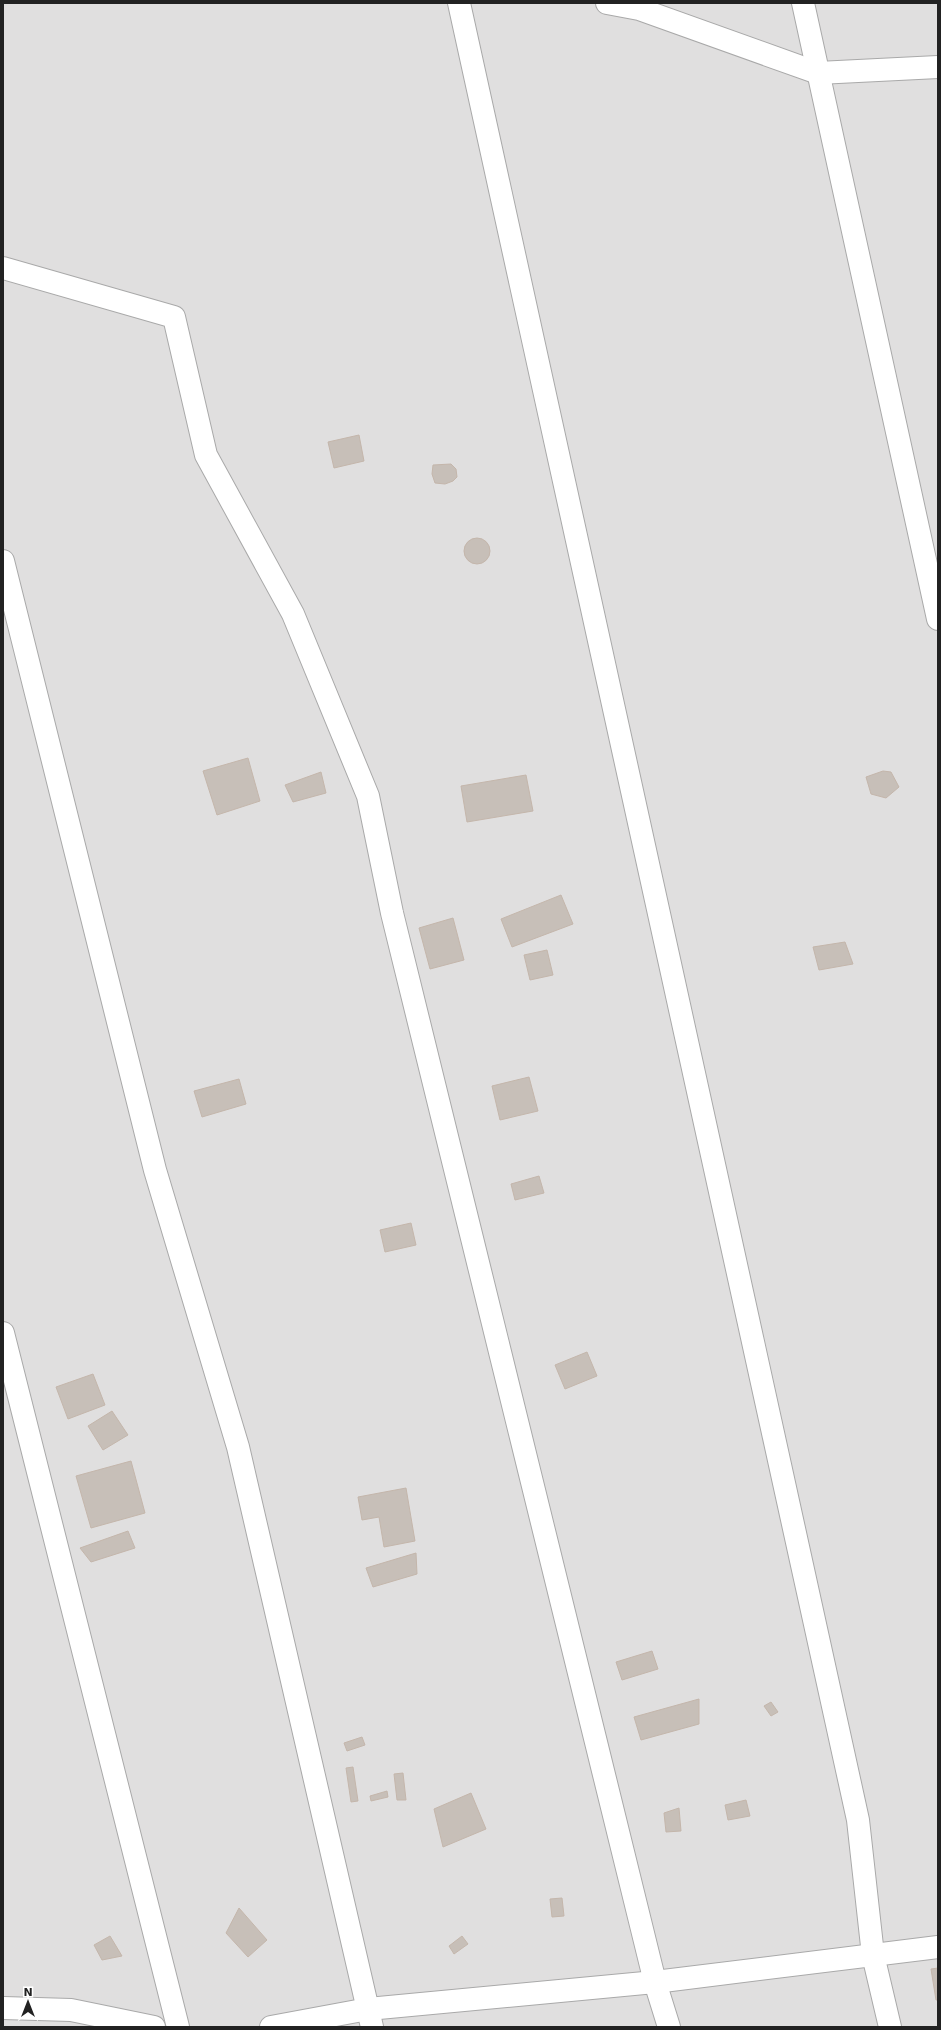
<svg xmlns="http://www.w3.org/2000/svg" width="941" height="2030" font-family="'DejaVu Sans',sans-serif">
<rect width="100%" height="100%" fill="#f2efe9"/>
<rect fill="#e0dfdf" x="3" y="3" width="935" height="2024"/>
<g fill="#c7bfb8" stroke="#c4b6ab">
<path d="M359,435L364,461L334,468L328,442Z"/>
<path d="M451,464L456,469L457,477L453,481L445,484L435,483L432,474L433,465Z"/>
<circle cx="477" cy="551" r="13"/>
<path d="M248,758L260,801L217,815L203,771Z"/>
<path d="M883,771L891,772L899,787L886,798L871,794L866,777Z"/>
<path d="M321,772L326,793L293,802L285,785Z"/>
<path d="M526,775L533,811L467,822L461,786Z"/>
<path d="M561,895L573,924L512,947L501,919Z"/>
<path d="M453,918L464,960L430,969L419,928Z"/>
<path d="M845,942L853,964L819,970L813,947Z"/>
<path d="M547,950L553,975L530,980L524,955Z"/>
<path d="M529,1077L538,1111L500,1120L492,1086Z"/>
<path d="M239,1079L246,1104L202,1117L194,1091Z"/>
<path d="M539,1176L544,1193L515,1200L511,1184Z"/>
<path d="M411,1223L416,1245L385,1252L380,1230Z"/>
<path d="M587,1352L597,1376L565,1389L555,1365Z"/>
<path d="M93,1374L105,1405L68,1419L56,1387Z"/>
<path d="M112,1411L128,1435L103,1450L88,1426Z"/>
<path d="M131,1461L145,1513L91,1528L76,1476Z"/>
<path d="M406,1488L415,1541L384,1547L379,1517L362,1520L358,1497Z"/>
<path d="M128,1531L135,1548L91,1562L80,1548Z"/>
<path d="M416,1553L417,1574L373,1587L366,1568Z"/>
<path d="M652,1651L658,1669L622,1680L616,1662Z"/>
<path d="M699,1699V1724L641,1740L634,1717Z"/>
<path d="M771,1702L778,1712L771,1716L764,1706Z"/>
<path d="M362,1737L365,1745L347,1751L344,1743Z"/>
<path d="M353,1767L358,1801L351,1802L346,1768Z"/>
<path d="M403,1773L406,1800H397L394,1774Z"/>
<path d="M387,1791L388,1797L371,1801L370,1796Z"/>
<path d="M471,1793L486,1829L443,1847L434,1809Z"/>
<path d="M746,1800L750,1816L728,1820L725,1805Z"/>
<path d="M679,1808L681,1831L666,1832L664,1813Z"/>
<path d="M562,1898L564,1916L552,1917L550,1899Z"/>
<path d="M239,1908L267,1940L248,1957L226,1933Z"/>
<path d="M110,1936L122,1956L102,1960L94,1945Z"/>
<path d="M462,1936L468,1944L454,1954L449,1946Z"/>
<path d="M938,1968V2000H936L931,1969Z"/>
</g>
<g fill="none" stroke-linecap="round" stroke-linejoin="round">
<defs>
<g id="street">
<path d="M459,3L858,1820L873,1955L890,2027"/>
<path d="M607,3L639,9L818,73L938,67"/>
<path d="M803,3L938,619"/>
<path d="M3,268L174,317L206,455L293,614L368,796L392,913L655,1982L669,2027"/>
<path d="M3,561L155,1170L238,1447L372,2027"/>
<path d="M3,1333L178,2027"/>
<path d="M3,2008L71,2010L154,2027"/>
<path d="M271,2027L368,2009L655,1982L938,1947"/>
</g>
</defs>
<use href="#street" stroke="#a9a9a9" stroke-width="24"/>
<use href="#street" stroke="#fff" stroke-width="22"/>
</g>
<rect width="941" height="2030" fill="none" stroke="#222222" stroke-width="8"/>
<g transform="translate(28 2002)" stroke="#ffffff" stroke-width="3" paint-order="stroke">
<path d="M0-3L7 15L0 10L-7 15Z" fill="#222222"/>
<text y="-6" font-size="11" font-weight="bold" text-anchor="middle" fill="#222222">N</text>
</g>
</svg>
